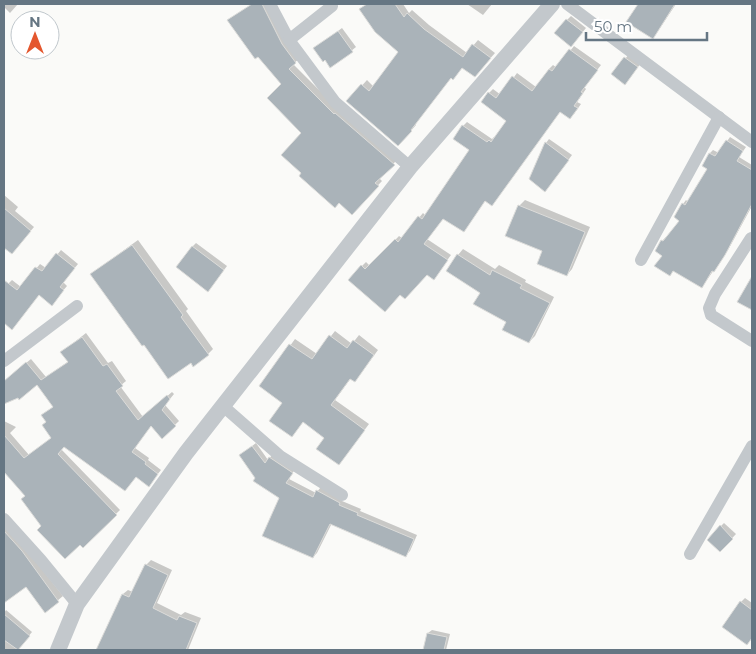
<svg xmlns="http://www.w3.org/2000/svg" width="756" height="654" font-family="Montserrat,sans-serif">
<rect width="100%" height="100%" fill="#fafaf8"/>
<g fill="#0003">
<path d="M4,4H18L10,13L4,7Z"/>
<path d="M252,4H268L300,58L293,64L339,110L398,159L379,178L382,181L352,213L303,173V133L282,84L229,20Z"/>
<path d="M367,4H403L409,13L412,10L429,25L467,53L478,40L495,53L479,71L463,67L453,78L451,77L415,124L416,125L403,140L348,101L367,80L374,87L400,52L361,9Z"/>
<path d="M467,4H492L483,15Z"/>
<path d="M639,4H676L656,34L628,22Z"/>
<path d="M571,16L586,28L575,41L567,20Z"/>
<path d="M342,28L356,47L331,67L319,45Z"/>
<path d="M574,46L601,65L584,87L586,89L577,102L581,104L574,114L560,111L485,200L444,217L427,239L451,255L434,278L427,273L401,293L389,306L362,266L366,262L370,266L399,236L402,238L423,213L426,216L471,149L463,126L467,122L492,139L494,137L495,138L508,121L489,93L493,89L501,95L517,73L536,87L549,69L553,65L557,68Z"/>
<path d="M629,54L641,63L629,79L613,74Z"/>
<path d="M730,137L746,147L739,157L752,165V206L728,250L702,287L657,251L662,241L666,237L667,238L681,221L683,204L686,200L688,202L708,169L703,166L710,153L713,150L719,153Z"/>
<path d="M549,139L572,155L549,186L546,143Z"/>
<path d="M4,195L18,207L15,211L34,227L12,253L4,247Z"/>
<path d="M525,200L590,227L572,269L567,275L543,251L507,236L520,205Z"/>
<path d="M138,240L188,309L186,311L213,349L208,354L91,274Z"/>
<path d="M196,243L227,266L212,286L192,247Z"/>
<path d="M463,249L495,269L499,265L526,280L525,282L554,297L535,336L529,342L481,292L458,255Z"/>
<path d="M61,250L78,264L63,282L67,286L55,300L39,294L12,328L4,321V281L8,284L12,280L21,287L40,264L46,268Z"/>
<path d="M335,331L352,344L359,335L378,350L359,376L351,378L335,400L369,424L339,464L326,437L284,403L261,386L295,339L317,354Z"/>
<path d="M86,333L108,363L112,361L126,381L120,386L143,417L172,392L174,394L165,405L179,421L162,437L151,425L135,448L149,458L148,460L161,470L149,485L136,476L64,446L61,449L120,510L83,546L42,526L26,496L4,470V421L16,427L10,433L29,455L53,438L47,421L54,407L38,383L18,397L4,403V381L31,359L46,377L69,361L62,352Z"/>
<path d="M256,443L268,460L273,454L295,469L289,479L316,493L321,487L342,501L361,509L360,511L417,535L410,551L406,555L332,523L317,553L313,557L281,498L257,478L244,452Z"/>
<path d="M4,521L63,596L45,611L26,585L10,586L4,591Z"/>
<path d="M724,523L736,534L720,551L721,526Z"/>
<path d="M151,560L172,570L157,603L181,615L185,612L201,618L188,650H96L123,594L128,590L133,592L146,565Z"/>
<path d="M745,598L752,603V637L751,639L741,602Z"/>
<path d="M6,610L32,632L17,650H4V613Z"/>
<path d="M432,630L450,634L446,650H424L428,633Z"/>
</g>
<g fill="#aab3b9" stroke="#dcdcda">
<path d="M252,4H262L282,44L296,63L289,69L334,114L335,113L395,165L375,183L379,186L352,215L339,203L335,208L299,176L301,173L281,155L301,133L267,98L281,84L258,57L255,59L227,20Z"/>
<path d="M367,4H395L404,17L407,13L424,29L463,57L472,44L491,58L475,77L462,68L453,80L451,78L411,130L412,131L398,146L346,101L361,84L369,91L398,52L375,32L359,9Z"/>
<path d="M638,4H675L653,39L626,22Z"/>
<path d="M566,19L583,32L571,47L554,33Z"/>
<path d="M338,31L353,52L330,68L325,60L323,62L313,48Z"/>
<path d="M569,49L598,70L581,92L583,93L574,106L578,108L570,119L560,112L492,206L485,201L464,232L443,219L424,244L448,260L434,280L427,275L405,299L400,295L385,312L348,280L361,265L365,269L395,239L398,242L418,216L422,219L469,150L453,139L462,125L487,142L489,140L491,142L506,121L481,102L488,92L496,98L512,76L532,91L549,69L552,71Z"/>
<path d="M624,57L638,67L625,85L611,74Z"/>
<path d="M726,140L743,151L737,161L752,170V204L725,255L714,272L712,271L702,288L673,271L670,276L654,266L662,256L655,251L661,240L663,241L679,221L674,217L682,203L685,205L707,169L702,166L709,153L715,156Z"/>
<path d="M545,142L569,160L545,192L529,179Z"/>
<path d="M518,205L585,232L567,276L537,264L542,251L505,236Z"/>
<path d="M4,208L31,231L12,254L4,248Z"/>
<path d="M132,245L183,315L181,317L209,355L193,367L191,363L168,379L144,345L142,346L90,274Z"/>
<path d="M192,246L224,270L208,292L176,267Z"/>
<path d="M56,253L75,268L60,287L64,290L52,306L39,295L12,330L4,323V280L17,290L35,267L42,271Z"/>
<path d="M457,254L490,275L492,270L522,285L520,288L550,303L529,343L502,330L506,322L473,304L480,293L446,271Z"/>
<path d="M752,276V310L737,302Z"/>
<path d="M329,335L347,348L353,340L374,355L355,382L350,379L331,405L365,430L339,465L316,449L324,438L303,422L292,437L269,421L282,403L259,386L289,344L312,359Z"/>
<path d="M82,337L103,366L107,364L123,386L116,391L138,420L167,395L170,399L162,410L176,426L162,439L151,426L132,452L146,462L145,464L158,474L149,487L136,477L125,491L64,447L58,454L117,515L83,548L80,545L65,559L37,530L41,526L21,499L25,496L4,472V435L24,458L51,438L42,425L46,422L41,415L53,407L37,385L19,400L18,398L4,404V381L26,362L41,380L68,362L60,352Z"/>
<path d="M252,446L265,463L269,457L293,473L286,483L313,497L316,490L340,503L339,505L358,513L357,515L414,539L406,557L330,524L313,558L262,536L279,498L253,481L255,478L239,455Z"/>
<path d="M720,525L733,539L720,552L707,540Z"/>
<path d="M4,531L22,551L59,602L45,613L26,587L4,603Z"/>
<path d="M145,564L168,575L153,608L177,620L179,616L197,623L186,650H96L122,594L129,597Z"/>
<path d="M740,601L752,610V638L747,645L722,627Z"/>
<path d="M4,614L30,636L18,650L4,640Z"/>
<path d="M427,633L447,637L444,650H423Z"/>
</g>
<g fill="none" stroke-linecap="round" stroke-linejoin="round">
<g stroke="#c3c8cc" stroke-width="12">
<path d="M270,4L289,40L335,102L410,167"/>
<path d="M567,4L752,142"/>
<path d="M289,40L332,6"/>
<path d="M751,238L715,294L709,308L711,315L752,341"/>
<path d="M641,260L719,117"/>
<path d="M4,361L77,306"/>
<path d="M223,406L280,456L342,495"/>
<path d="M4,519L41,560L77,604"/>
<path d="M690,554L752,446"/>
</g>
<path stroke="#c3c8cc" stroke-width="16" d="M58,650L77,604L186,453L410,167L552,4"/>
</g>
<rect width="756" height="654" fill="none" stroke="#657683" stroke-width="10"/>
<g transform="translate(35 35)"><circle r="24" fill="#ffffff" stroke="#c1c8cd"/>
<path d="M0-4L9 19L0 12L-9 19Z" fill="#e4572e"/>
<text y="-8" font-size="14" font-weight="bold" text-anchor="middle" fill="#657683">N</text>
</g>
<path d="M586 32v8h121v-8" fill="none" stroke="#657683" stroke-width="2.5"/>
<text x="594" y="32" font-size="15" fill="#657683" stroke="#ffffff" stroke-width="4" paint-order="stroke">50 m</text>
</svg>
